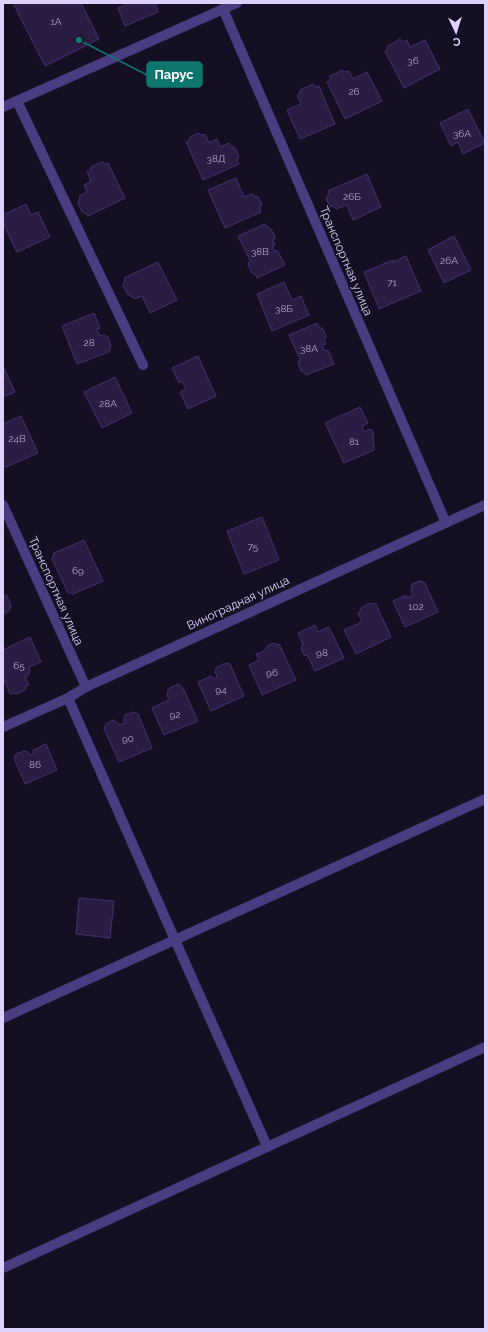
<svg xmlns="http://www.w3.org/2000/svg" width="488" height="1332" font-family="Raleway,sans-serif">
<rect width="100%" height="100%" fill="#150f23"/>
<g fill="#2a1c43" stroke="#452f6e">
<path d="M13,3H81L99,39L45,66Z"/>
<path d="M129,3H155L158,12L125,26L118,8Z"/>
<path d="M400,39L403,42L407,40L410,47L425,40L440,69L404,88L385,51L387,50L388,46Z"/>
<path d="M342,70L346,72L349,71L353,79L367,72L382,101L345,119L327,82L330,80V76Z"/>
<path d="M313,84L316,87L319,86L335,124L300,139L287,110L301,104L297,95L300,94V90Z"/>
<path d="M468,109L485,143L463,154L458,142L451,146L440,123Z"/>
<path d="M198,133L202,135L205,134L209,143L217,139L220,147L229,143L231,146L235,148L239,156L237,161L239,164L203,180L186,142L189,141L190,137Z"/>
<path d="M102,162L106,164L108,163L125,198L88,216L87,214L82,212L78,203L80,198L79,196L87,192L84,185L91,181L87,172L90,171L91,167Z"/>
<path d="M367,174L381,207L353,220L347,205L336,209L335,207L330,206L326,199L329,193L328,191Z"/>
<path d="M236,178L244,197L253,194L255,197H258L262,205L260,208L261,212L225,228L208,190Z"/>
<path d="M26,204L31,215L38,212L50,237L17,252L3,223V215Z"/>
<path d="M265,224L267,227L271,229L275,237L273,241L275,245L272,246L275,252L277,250L285,265L257,278L256,275L252,273L248,265L250,260L238,236Z"/>
<path d="M454,236L471,270L444,283L428,250Z"/>
<path d="M406,256L421,291L379,309L364,272L393,260V262Z"/>
<path d="M158,262L177,300L150,313L142,296L134,299L133,297L128,295L123,285L125,280L124,278Z"/>
<path d="M284,282L292,300L301,296L309,315L272,331L257,294Z"/>
<path d="M94,313L100,328L97,329L100,336L103,335L108,337L111,346L109,352L77,364L62,326Z"/>
<path d="M317,323L319,327L323,329L326,336L324,341L326,344L322,345L325,351L328,350L334,364L306,375L305,373L301,371L298,363L300,359L289,335Z"/>
<path d="M198,356L216,396L188,409L180,392L186,389L182,381L179,383L172,368Z"/>
<path d="M3,366L15,392L3,397Z"/>
<path d="M115,377L132,413L102,428L84,392Z"/>
<path d="M360,407L368,423L362,426L364,432L370,429L373,431L374,450L344,463L325,423Z"/>
<path d="M21,416L38,453L6,467L3,466V424Z"/>
<path d="M262,517L279,560L244,574L227,531Z"/>
<path d="M84,540L103,581L73,594L68,593L52,559L54,553Z"/>
<path d="M420,581L425,583L438,612L405,627L393,601L406,595L407,598L413,595L411,590L412,584Z"/>
<path d="M3,595L7,596L11,606L9,611L3,614Z"/>
<path d="M370,603L376,604L391,637L356,654L344,630L362,622L358,613L360,612L361,608Z"/>
<path d="M315,625L318,632L329,627L344,658L315,671L308,656L304,655L301,648L303,645L298,633Z"/>
<path d="M30,637L41,662L29,667L30,671L28,676L25,677L29,685L26,686L25,690L17,694L13,693L10,694L3,677V650Z"/>
<path d="M274,643L278,645L279,644L296,680L262,695L249,665L259,660L256,654L264,651L268,645Z"/>
<path d="M226,663L230,664L244,696L211,711L198,682L211,676L213,679L217,677L215,671L217,667Z"/>
<path d="M178,684L183,688L198,721L164,735L152,708L169,700L167,695L168,689Z"/>
<path d="M133,712L138,714L152,748L119,762L104,729L106,724L113,720L118,723L119,725L125,723L124,720L125,715Z"/>
<path d="M46,744L57,770L25,784L14,758L16,754L24,751L28,752L30,755L34,753L33,750Z"/>
<path d="M79,898L114,901L110,938L76,934Z"/>
</g>
<g fill="none" stroke-linecap="round" stroke-linejoin="round">
<g stroke="#493c80" stroke-width="10">
<path d="M223,9L446,523"/>
<path d="M17,101L143,365"/>
<path d="M3,107L237,3"/>
<path d="M3,505L86,687"/>
<path d="M68,698L175,940L267,1146"/>
<path d="M3,727L68,698L86,687L485,505"/>
<path d="M3,1018L485,799"/>
<path d="M3,1268L485,1047"/>
</g>
</g>
<g text-anchor="middle" dominant-baseline="central" stroke-width="3.5" stroke-linejoin="round" paint-order="stroke">
<g font-size="10" fill="#b1a4ce">
<text x="56" y="21">1А</text>
<text x="413" y="60">36</text>
<text x="354" y="91">26</text>
<text x="462" y="133">36А</text>
<text x="216" y="158">38Д</text>
<text x="352" y="196">26Б</text>
<text x="260" y="251">38В</text>
<text x="449" y="260">26А</text>
<text x="392" y="282">71</text>
<text x="284" y="308">38Б</text>
<text x="89" y="342">28</text>
<text x="309" y="348">38А</text>
<text x="108" y="403">28А</text>
<text x="17" y="438">24В</text>
<text x="354" y="441">81</text>
<text x="253" y="546">75</text>
<text x="78" y="570">69</text>
<text x="416" y="606">102</text>
<text x="322" y="652">98</text>
<text x="19" y="665">65</text>
<text x="272" y="672">96</text>
<text x="221" y="689">94</text>
<text x="175" y="714">92</text>
<text x="128" y="738">90</text>
<text x="35" y="764">86</text>
</g>
<g font-size="12" fill="#ded2fd" stroke="#150f23">
<text transform="translate(346 261) rotate(67)">Транспортная улица</text>
<text transform="translate(56 591) rotate(66)">Транспортная улица</text>
<text transform="translate(238 603) rotate(-25)">Виноградная улица</text>
</g>
</g>
<path fill="none" stroke="#0f766e" stroke-width="1.5" d="M79 40L147 75"/>
<circle fill="#0f766e" stroke="#150f23" stroke-width="1.5" cx="79" cy="40" r="4"/>
<rect fill="#0f766e" stroke="#0f766e" stroke-width="1.5" x="147" y="62" width="55" height="25" rx="4"/>
<g font-size="13" text-anchor="middle" font-weight="bold" fill="#fff">
<text x="174" y="79">Парус</text>
</g>
<rect width="488" height="1332" fill="none" stroke="#ded2fd" stroke-width="8"/>
<g transform="translate(456 32) rotate(176)" stroke="#150f23" stroke-width="3" paint-order="stroke">
<path d="M0-3L7 15L0 10L-7 15Z" fill="#ded2fd"/>
<text y="-6" font-size="11" font-weight="bold" text-anchor="middle" fill="#ded2fd">С</text>
</g>
</svg>
